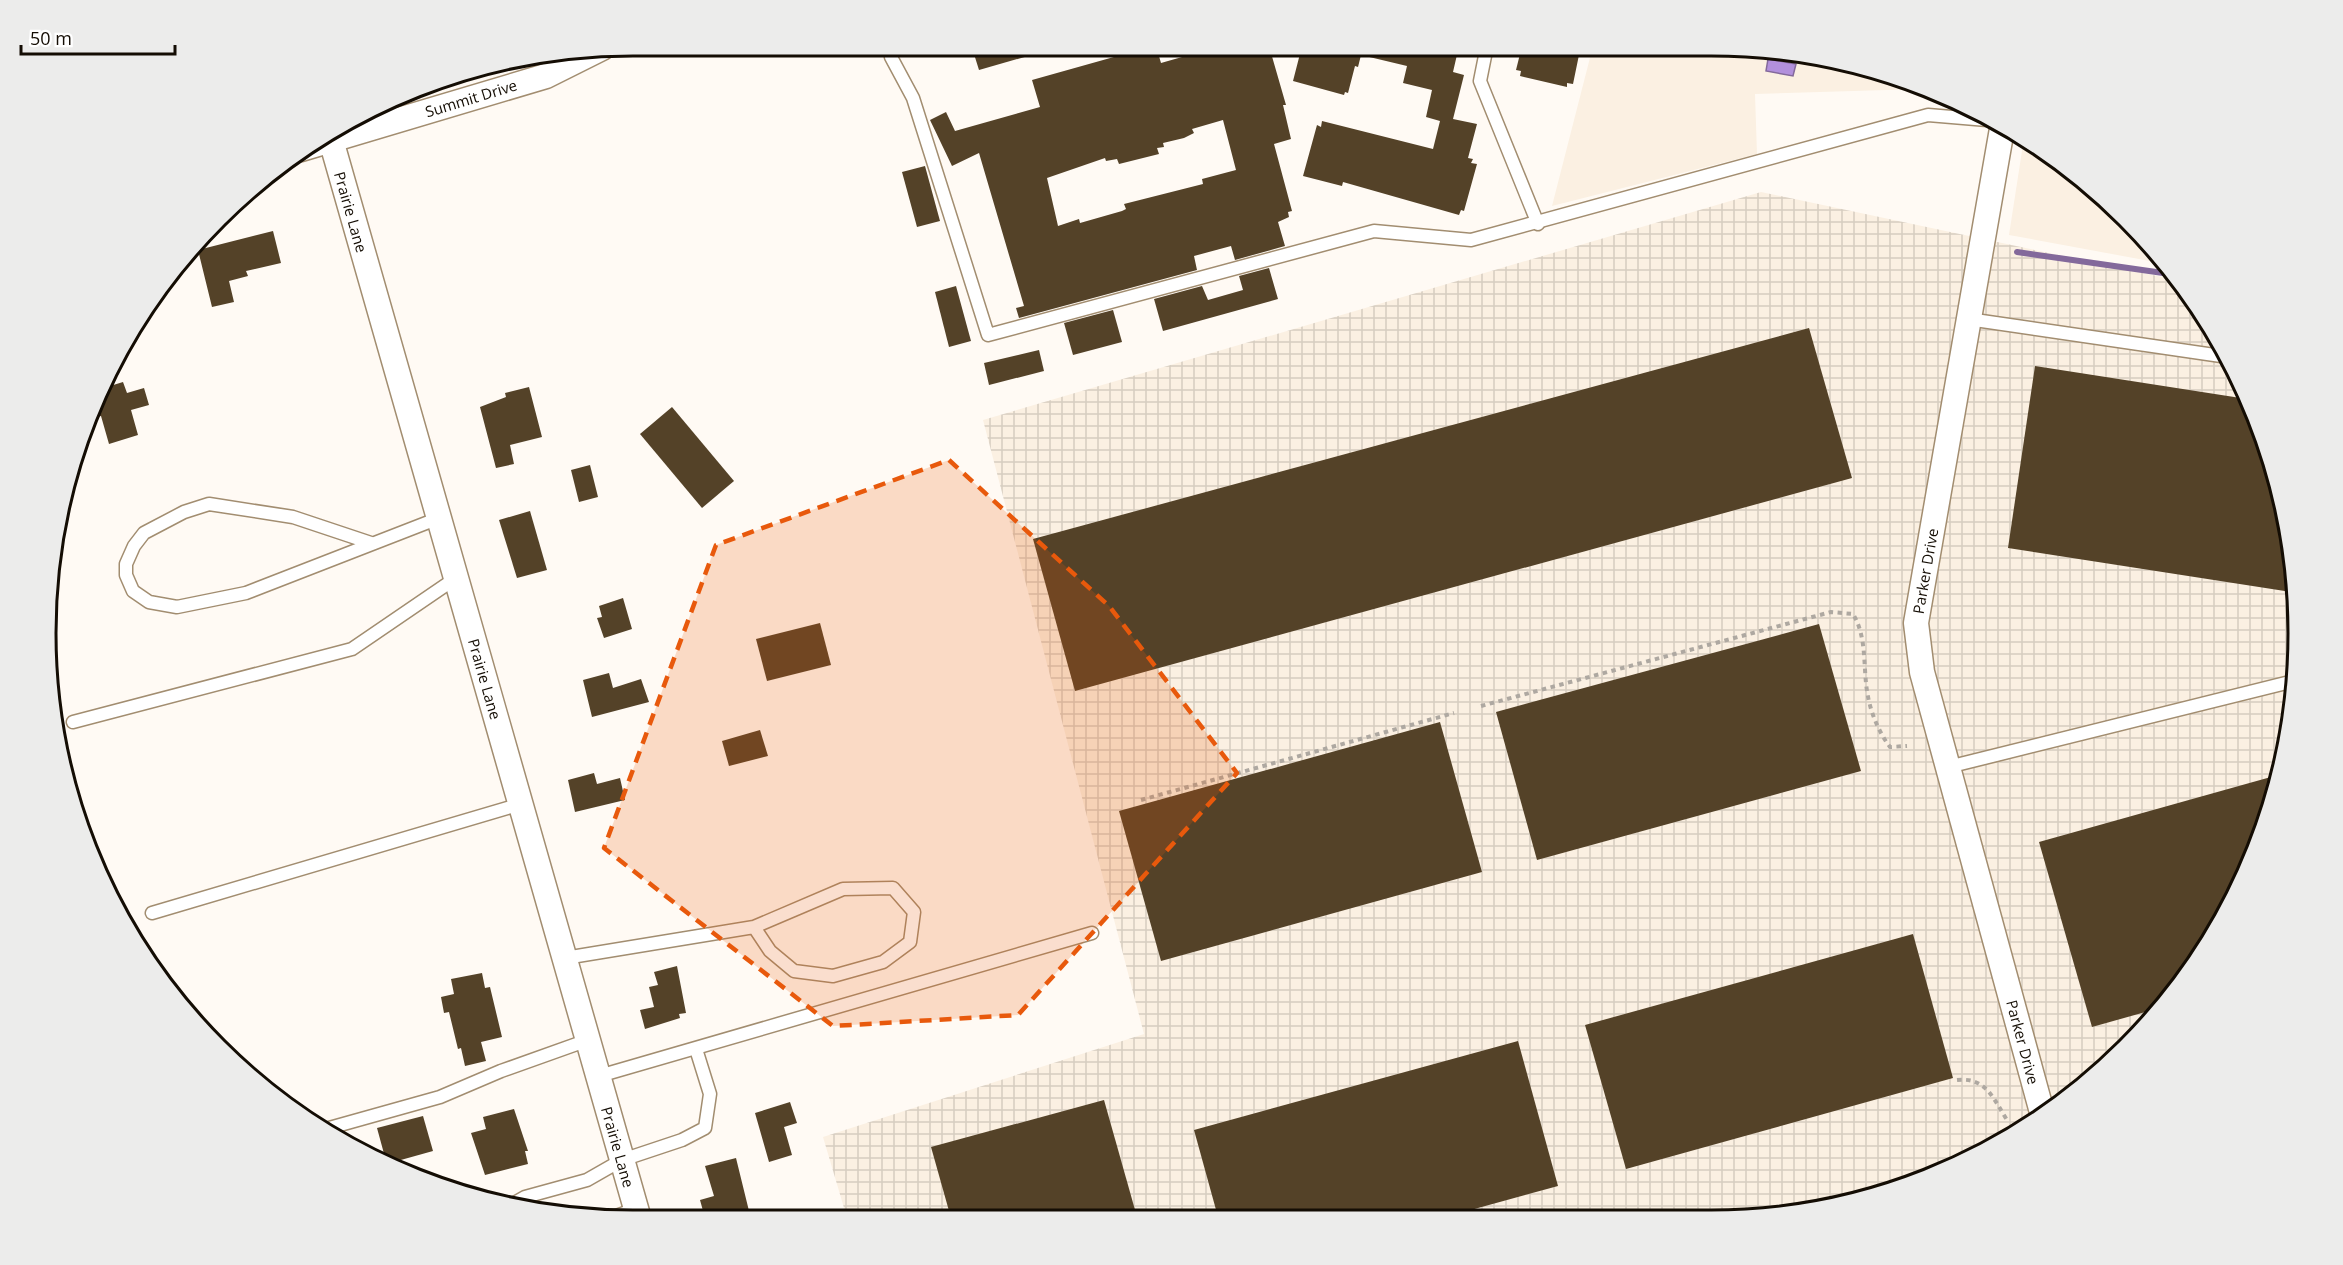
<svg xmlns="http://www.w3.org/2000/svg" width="2343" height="1265" font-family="'Open Sans',sans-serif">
<defs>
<pattern id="industrial-grid" width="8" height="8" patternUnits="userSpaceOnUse" patternTransform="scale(1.5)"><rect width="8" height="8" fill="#fbf0e2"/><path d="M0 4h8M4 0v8" fill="none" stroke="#d6cdc0"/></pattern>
</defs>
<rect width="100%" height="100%" fill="#fffaf4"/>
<g fill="#fbf0e2">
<path d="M1593,46H1749L1863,65L1921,89L1755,94L1757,154L1552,206Z"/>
<path d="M2024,138L2098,191L2166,264L2009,235Z"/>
</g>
<path fill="url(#industrial-grid)" d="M1761,192L2181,281L2237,372L2278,480L2297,594L2293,709L2267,821L2219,926L2126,1048L2037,1121L1900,1189L1787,1215L847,1218L823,1137L1144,1034L983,420Z"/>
<path fill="#b290dc" stroke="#83699b" stroke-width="1.5" d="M1768,59L1796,64L1793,76L1766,71Z"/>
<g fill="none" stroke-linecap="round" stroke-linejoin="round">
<path stroke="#83699b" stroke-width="6" d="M2017,252L2177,275"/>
</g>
<g fill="#544228" fill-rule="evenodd">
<path d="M1004,45H1049V50L979,70L974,54Z"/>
<path d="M1153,46H1156L1161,63L1203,51L1202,46H1269L1286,105H1283L1291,139L1274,144L1292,211L1288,212L1289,217L1278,222L1285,246L1235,260L1231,246L1194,256L1197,270L1019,318L1016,308L1024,306L979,153L952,166L930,120L946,112L955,131L1040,107L1032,80ZM1223,120L1236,170L1202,179L1203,184L1124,204L1126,209L1122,211L1080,223L1079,219L1058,226L1047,178L1105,158L1106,161L1117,159L1119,164L1159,154L1157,148L1164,147L1163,143L1184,138L1194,133L1192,129Z"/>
<path d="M1302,46H1459L1453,72L1464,75L1453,119L1477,124L1468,158L1473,159L1471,163L1477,164L1464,211L1461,210L1459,215L1343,182L1342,186L1303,176L1317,125L1321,127L1322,121L1433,149L1440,121L1426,117L1432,90L1403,83L1407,66L1361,55L1358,67L1355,66L1348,93L1345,92L1344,95L1293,81Z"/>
<path d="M1522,46H1575L1574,48L1580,50L1573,84L1567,83V87L1520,76L1521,71L1516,70Z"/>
<path d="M925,166L940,221L917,227L902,172Z"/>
<path d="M273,231L281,263L246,271L248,276L229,281L234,302L212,307L198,250Z"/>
<path d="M1269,268L1278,299L1163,331L1154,299L1202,286L1208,300L1243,290L1239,276Z"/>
<path d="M956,286L971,341L949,347L935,292Z"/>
<path d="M1113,310L1122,342L1073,355L1064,323Z"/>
<path d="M1809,328L1852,478L1075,691L1033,539Z"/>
<path d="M1039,350L1044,371L989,385L984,363Z"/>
<path d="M2035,366L2247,399L2278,480L2297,593L2008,548Z"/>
<path d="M107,376L110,386L123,382L127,393L144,388L149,405L131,410L138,435L109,444L101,416L97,417L92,403Z"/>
<path d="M529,387L542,437L510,445L514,464L496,468L480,407L506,397L505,393Z"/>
<path d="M672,407L734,481L702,508L640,434Z"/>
<path d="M590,465L598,497L579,502L571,470Z"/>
<path d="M530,511L547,570L517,578L499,520Z"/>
<path d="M623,598L632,629L604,638L597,618L602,617L599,606Z"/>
<path d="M820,623L831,665L767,681L756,639Z"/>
<path d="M1819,624L1861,771L1537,860L1496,712Z"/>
<path d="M609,673L613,688L641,679L649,702L592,717L583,680Z"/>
<path d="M1440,722L1482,872L1161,961L1119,811Z"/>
<path d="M760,730L768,756L729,766L722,741Z"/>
<path d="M594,773L597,784L620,778L625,800L575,812L568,780Z"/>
<path d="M2278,775L2267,821L2219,926L2156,1009L2092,1027L2039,842Z"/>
<path d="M1913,934L1953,1078L1626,1169L1585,1025Z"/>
<path d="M677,966L686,1013L679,1014L680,1018L645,1029L640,1010L654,1007L649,987L658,985L654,972Z"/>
<path d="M482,973L485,988L490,987L502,1037L481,1042L486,1061L465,1066L461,1048L458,1049L449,1012L444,1013L441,997L454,994L451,979Z"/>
<path d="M1518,1041L1558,1186L1449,1216L1218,1217L1194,1130Z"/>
<path d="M1104,1100L1137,1217L951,1218L931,1147Z"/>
<path d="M790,1102L797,1123L784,1127L792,1155L769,1162L755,1113Z"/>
<path d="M514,1109L528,1151H525L528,1164L485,1175L471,1133L486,1129L483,1117Z"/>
<path d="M423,1116L433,1151L390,1163L386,1161L377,1128Z"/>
<path d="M736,1158L749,1211L737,1214L738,1218H705L700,1200L714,1196L705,1166Z"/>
</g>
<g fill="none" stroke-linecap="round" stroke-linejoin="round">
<defs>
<g id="lane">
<path d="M890,45L891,57L913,98L988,335L1374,231L1471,240L1928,115L1999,121"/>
<path d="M1487,46L1480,81L1538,224"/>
<path d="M1968,319L2228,357"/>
<path d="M371,543L293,517L209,504L184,512L144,533L134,546L126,564V575L133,591L149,602L177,607L246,593L439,518"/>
<path d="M73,722L352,649L456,578"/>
<path d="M1948,767L2294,681"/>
<path d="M152,913L521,804"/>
<path d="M565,958L754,927L843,889L893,888L914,912L910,942L883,962L833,976L794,971L770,951L754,927"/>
<path d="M2098,1071L2101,1068"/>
<path d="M599,1076L1092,933"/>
<path d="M322,1130L440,1097L501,1071L588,1040"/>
<path d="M511,1205L525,1197L587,1180L622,1160L682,1140L705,1128L710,1094L696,1049"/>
<path d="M607,1219L636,1209"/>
</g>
<g id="street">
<path d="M2003,123L1916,623L1922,672L2043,1116"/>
<path d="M331,140L639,1219"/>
<path d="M301,149L546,76L602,48"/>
</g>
</defs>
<use href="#lane" stroke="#a28d70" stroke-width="15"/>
<use href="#street" stroke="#a28d70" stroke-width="27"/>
<g stroke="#aea8a1" stroke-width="4" stroke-dasharray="4.5 4.5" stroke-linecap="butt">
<path d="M1481,706L1831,612L1853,614C1867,637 1863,665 1867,691C1870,711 1878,731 1890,747L1907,746"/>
<path d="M1141,800L1454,713"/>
<path d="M1957,1080C1986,1077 1993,1098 2007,1120"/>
</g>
<use href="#lane" stroke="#fff" stroke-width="12"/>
<use href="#street" stroke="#fff" stroke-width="24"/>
</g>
<path fill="#e8590c" fill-opacity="0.2" stroke="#e8590c" stroke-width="4.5" stroke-dasharray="12 8" stroke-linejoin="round" d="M949,460L1109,606L1237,773L1018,1015L833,1026L604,848L716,545Z"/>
<g text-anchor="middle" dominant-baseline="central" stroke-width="6" stroke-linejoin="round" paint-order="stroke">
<g font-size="15" fill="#140d04" stroke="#fff">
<text transform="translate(471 98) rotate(-17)">Summit Drive</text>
<text transform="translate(351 212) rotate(74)">Prairie Lane</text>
<text transform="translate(1925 571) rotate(-80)">Parker Drive</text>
<text transform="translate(485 679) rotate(74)">Prairie Lane</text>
<text transform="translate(2023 1042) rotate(75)">Parker Drive</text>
<text transform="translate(618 1147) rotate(74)">Prairie Lane</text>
</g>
</g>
<path d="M0 0H2343V1265H0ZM633 56H1711A577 577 0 0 1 2288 633V633A577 577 0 0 1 1711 1210H633A577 577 0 0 1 56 633V633A577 577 0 0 1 633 56Z" fill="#ececeb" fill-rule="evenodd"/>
<path fill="none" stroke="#140d04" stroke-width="3" d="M633 56H1711A577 577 0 0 1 2288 633V633A577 577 0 0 1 1711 1210H633A577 577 0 0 1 56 633V633A577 577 0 0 1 633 56Z"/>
<path d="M21 45v9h154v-9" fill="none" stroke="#140d04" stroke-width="3"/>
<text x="30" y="45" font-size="18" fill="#140d04" stroke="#ffffff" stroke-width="4.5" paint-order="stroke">50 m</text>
</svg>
